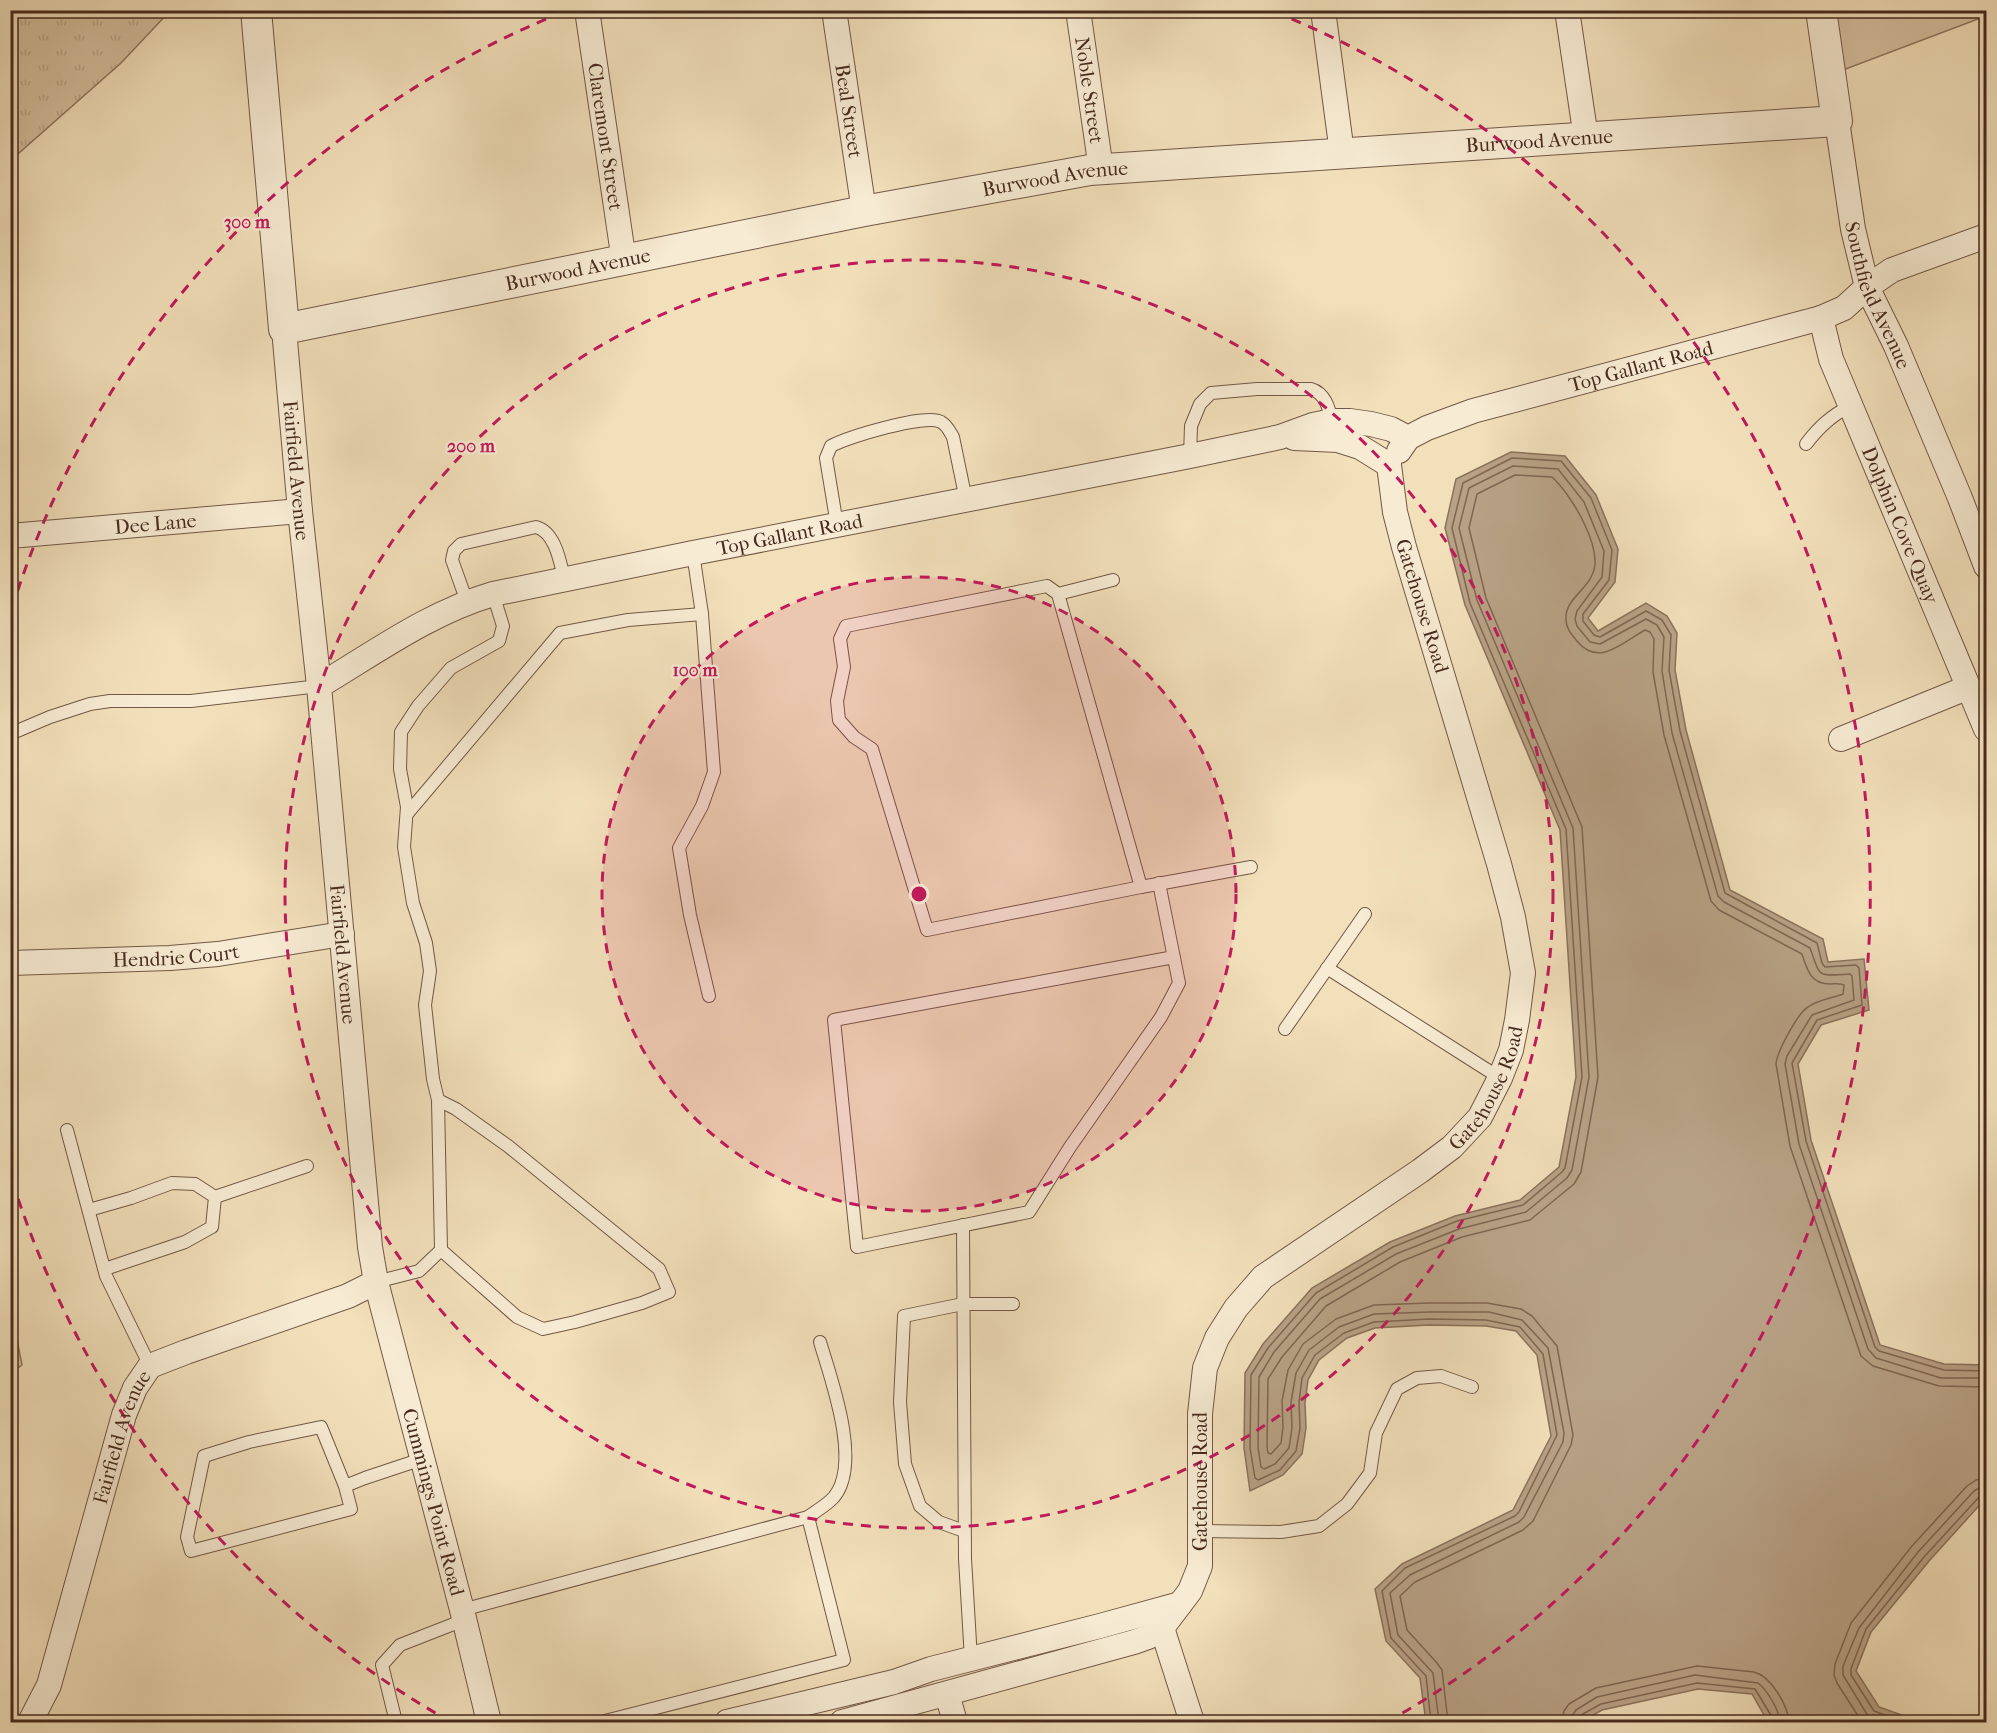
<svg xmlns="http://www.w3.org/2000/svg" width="1997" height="1733" font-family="'IM FELL French Canon',serif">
<defs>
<pattern id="grass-tufts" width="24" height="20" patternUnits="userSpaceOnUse" patternTransform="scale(1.5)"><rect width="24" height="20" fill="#d5c1a0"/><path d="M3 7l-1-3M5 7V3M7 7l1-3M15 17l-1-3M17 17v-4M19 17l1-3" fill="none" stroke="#b8a689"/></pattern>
</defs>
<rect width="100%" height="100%" fill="#f2e0bb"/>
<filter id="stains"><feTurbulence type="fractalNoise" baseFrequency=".00333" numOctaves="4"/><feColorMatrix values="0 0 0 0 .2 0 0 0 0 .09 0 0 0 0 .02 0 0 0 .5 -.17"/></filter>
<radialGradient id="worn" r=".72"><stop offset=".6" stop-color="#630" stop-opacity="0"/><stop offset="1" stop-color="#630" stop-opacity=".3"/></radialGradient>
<g fill="url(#grass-tufts)" stroke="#8e7660" stroke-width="1.5">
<path d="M11,10H170V11L121,63L11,160Z"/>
<path d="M10,1304L22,1365L11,1373L10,1372Z"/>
</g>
<path fill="#d5c1a0" stroke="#8e7660" stroke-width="1.5" d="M1986,10V16L1843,70L1835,11Z"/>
<path fill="#b8a286" stroke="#8b725d" stroke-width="1.5" d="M1511,452L1565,456L1596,495L1618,549L1615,582L1588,618L1598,631L1646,603L1667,616L1677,633L1675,670L1686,730L1730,890L1823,939L1828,962L1864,959L1869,1010L1821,1025L1798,1064L1811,1140L1880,1345L1944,1364L1986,1365V1498L1929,1561L1871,1632L1856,1671L1879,1707L1921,1722H1768L1752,1694L1698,1689L1602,1710L1581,1722H1426L1420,1678L1386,1641L1375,1589L1402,1564L1513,1510L1551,1436L1537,1355L1516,1331L1486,1326L1429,1325L1375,1328L1347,1338L1319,1360L1308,1380L1305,1403L1306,1428L1302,1454L1283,1475L1250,1491L1244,1448L1245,1373L1263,1344L1312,1288L1390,1242L1455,1216L1520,1200L1559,1167L1576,1077L1560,830L1465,605L1445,528L1456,479Z"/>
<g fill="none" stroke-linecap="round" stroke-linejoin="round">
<g stroke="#806652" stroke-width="1.5">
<path d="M1431,1722L1426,1676L1391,1638L1382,1591L1405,1568L1515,1516L1519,1512L1557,1435L1543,1354L1520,1327L1486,1320L1429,1319L1374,1322L1344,1333L1315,1355L1302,1378L1299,1402L1300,1428L1296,1451L1280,1470L1258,1480L1255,1478L1250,1448L1251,1375L1268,1348L1316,1293L1393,1247L1457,1221L1523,1205L1562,1172L1565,1168L1582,1077L1566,829L1470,603L1452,528L1463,483L1512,458L1561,461L1591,498L1612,550L1609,580L1583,614V621L1594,635L1600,637L1646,611L1662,620L1671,635L1669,670L1680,731L1725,893L1817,943L1822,963L1825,967L1856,965L1859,968L1862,1005L1817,1020L1792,1063L1806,1141L1875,1347L1879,1351L1944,1370L1986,1371"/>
<path d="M1439,1722L1433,1673L1398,1635L1390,1593L1410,1575L1519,1522L1524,1517L1563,1442L1564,1433L1548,1348L1522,1320L1489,1312H1429L1374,1314L1339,1327L1309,1350L1296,1373L1291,1402L1292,1428L1289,1448L1275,1464L1264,1469L1261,1467L1258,1447L1259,1377L1274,1352L1320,1299L1396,1254L1459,1229L1526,1212L1567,1178L1572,1170L1589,1077L1573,828L1477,600L1459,528L1469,488L1513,466L1558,469L1584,502L1604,551L1602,577L1577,611L1575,619L1577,626L1590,642L1600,644L1646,619L1657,625L1664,637L1662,671L1672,733L1718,896L1724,902L1810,948C1821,978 1816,976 1850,974L1852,976L1854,1000L1812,1015L1787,1056L1785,1064L1799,1144L1868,1349L1876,1358L1941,1378H1986"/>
<path d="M1448,1722L1442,1670L1437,1663L1407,1630L1400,1596L1415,1582L1523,1530L1533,1521L1571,1445L1573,1435L1557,1346L1532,1316L1521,1309L1487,1303H1429L1374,1305L1336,1319L1303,1344L1288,1370L1282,1401L1283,1427L1281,1443L1271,1454L1268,1453L1267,1447L1268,1379L1282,1357L1326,1306L1400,1262L1462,1237L1530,1220L1574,1184L1581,1172L1598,1077L1582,827L1486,598L1469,528L1477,494L1515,475L1552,477C1571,494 1605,550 1592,575C1586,590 1566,600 1566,617C1565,627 1571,634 1577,641C1599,668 1623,642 1645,630L1650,632L1654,639L1653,672L1664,735L1711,901L1719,910L1802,954C1807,969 1810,984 1830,984C1836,984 1839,983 1844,985L1843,994C1832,998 1817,1000 1808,1007C1797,1014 1777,1052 1776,1064L1790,1146L1861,1356L1873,1366L1939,1386L1986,1387"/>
<path d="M1562,1722L1564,1711L1569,1704L1596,1688L1697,1666L1754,1672C1771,1676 1788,1706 1789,1722"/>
<path d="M1571,1722L1572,1716L1576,1710L1597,1697L1695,1675L1758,1683C1768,1691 1779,1710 1780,1722"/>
<path d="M1579,1722L1581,1715L1601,1704L1697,1683L1755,1689L1772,1717L1773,1722"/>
<path d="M1862,1722L1837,1683L1834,1675L1835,1664L1851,1623L1912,1546L1967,1486L1976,1480L1986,1478"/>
<path d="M1881,1722L1868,1716L1843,1675V1666L1859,1628L1918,1552L1974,1491L1979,1488L1986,1487"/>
<path d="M1904,1722L1874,1711L1851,1675V1669L1866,1629L1924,1557L1980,1496L1986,1494"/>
</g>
<defs>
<g id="service">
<path d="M1806,444C1819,427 1831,416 1850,406"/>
<path d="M1190,456L1191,426L1200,404L1211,393L1257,389H1311C1325,393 1329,408 1332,421"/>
<path d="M837,525L826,458L831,446C848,437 926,413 941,422C947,425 950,432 953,437L966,500"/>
<path d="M693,553L702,614L714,772L702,806L679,848L690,915L709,996"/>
<path d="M1058,594L1141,887L927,930L872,749L854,737L839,720L837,701L844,667L840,639L846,626L1047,586L1058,594L1113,580"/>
<path d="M467,602L452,560L454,551L461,544L536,527C555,532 560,561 564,578"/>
<path d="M10,734L50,717L90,704L110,701H191L319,686"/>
<path d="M407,814L560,633L628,620L702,614"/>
<path d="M1159,883L1179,983L1161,1017L1070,1147L1029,1212L857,1247L834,1020L1174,957"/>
<path d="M1141,887L1251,867"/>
<path d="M1327,968L1500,1078"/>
<path d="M1285,1029L1365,914"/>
<path d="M438,1100L456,1109L508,1146L659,1269L669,1292L642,1303L575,1322L543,1329L517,1317L441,1250"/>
<path d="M67,1130L106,1276L150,1366"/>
<path d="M215,1197L307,1166"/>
<path d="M89,1210L131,1198L172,1183L195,1184L215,1197L212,1227L185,1242L105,1269"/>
<path d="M963,1225L965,1559L971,1659"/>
<path d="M376,1282L419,1271L441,1250L438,1100L433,1079L425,1005L430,971L426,943L413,903L404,847L407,807L400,769L401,732L418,706L451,668L499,641L503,626L493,594"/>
<path d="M345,1486L321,1427L249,1442L204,1456L187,1537L191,1551L351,1509L345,1486L365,1478L422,1459"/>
<path d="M808,1517C816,1511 827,1505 834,1497C862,1463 831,1379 820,1342"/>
<path d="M964,1531L939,1522L920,1506L905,1464L900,1402L904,1316L963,1304H1013"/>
<path d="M1202,1531L1281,1532L1319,1526L1347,1504L1370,1473L1376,1433L1397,1389L1417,1378L1441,1376L1472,1387"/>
<path d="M462,1610L808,1517L844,1660L601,1722"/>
<path d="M396,1722L382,1665L400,1645L464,1620"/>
<path d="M1174,1722L1190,1717"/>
</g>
<g id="minor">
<path id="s1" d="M587,10L624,261"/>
<path id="s2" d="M834,10L864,211"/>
<path id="s3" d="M1078,10L1101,169"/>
<path d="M1323,10L1342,153"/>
<path d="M1567,10L1586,138"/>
<path id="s4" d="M1837,121L1853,229L1867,287L1896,346L1960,498L1986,566"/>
<path id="s5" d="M1821,318L1831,359L1986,729"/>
<path id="s6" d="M284,329L300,511L319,686L370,1247L376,1282L462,1610L489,1722"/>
<path d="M1294,438L1338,440L1360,447L1389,465"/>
<path id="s7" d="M1399,451L1408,438L1427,428L1473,411L1821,318L1844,308L1867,287L1892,270L1986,236"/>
<path id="s8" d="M10,536L300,511"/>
<path id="s9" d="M319,686C376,652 429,613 493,594L693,553L1190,456L1280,437L1313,425L1332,421H1350L1371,424L1391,429L1408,438"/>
<path d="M1841,739L1969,687"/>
<path id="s10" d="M10,963L170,958L218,954L342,934"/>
<path d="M1162,1628L1192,1722"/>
<path d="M947,1694L955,1722"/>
<path id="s11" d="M30,1722L49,1685L124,1415L135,1388L150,1366L186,1352L348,1296L376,1282"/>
<path d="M727,1722L894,1682L931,1669L1100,1626L1180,1604"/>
<path id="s12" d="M842,1722L1134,1642L1148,1637L1162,1628L1190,1591L1200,1566V1414L1205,1368L1217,1338L1236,1308L1263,1277L1420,1171L1452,1147L1480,1117L1500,1078L1511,1050L1517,1020L1523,973L1513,917L1499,864L1404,547L1395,512L1389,465"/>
</g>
<g id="tertiary">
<path id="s13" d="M256,10L284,329L864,211L1090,170L1837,121L1821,10"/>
</g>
</defs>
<use href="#service" stroke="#725846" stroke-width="14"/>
<use href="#minor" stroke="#725846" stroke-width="26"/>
<use href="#tertiary" stroke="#725846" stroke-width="32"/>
<use href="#service" stroke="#f7ebd3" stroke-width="12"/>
<use href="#minor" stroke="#f7ebd3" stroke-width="24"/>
<use href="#tertiary" stroke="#f7ebd3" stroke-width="30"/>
</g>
<circle cx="919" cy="894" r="317" fill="#c2185b" fill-opacity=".12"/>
<g fill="none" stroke="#c2185b" stroke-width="3" stroke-dasharray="10 8">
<circle cx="919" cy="894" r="317"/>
<circle cx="919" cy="894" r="634"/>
<path d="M451 1722A951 951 0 0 1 12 1180M12 608A951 951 0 0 1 563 12M1275 12A951 951 0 0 1 1387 1722"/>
</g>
<g text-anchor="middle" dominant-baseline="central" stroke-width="4.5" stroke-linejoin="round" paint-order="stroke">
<g font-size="20" fill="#472a1f" stroke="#f7ebd3">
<text stroke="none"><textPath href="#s3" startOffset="81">Noble Street</textPath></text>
<text stroke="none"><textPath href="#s2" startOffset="102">Beal Street</textPath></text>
<text stroke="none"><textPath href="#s1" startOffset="128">Claremont Street</textPath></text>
<text stroke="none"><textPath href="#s13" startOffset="1592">Burwood Avenue</textPath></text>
<text stroke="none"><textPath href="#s13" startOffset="1106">Burwood Avenue</textPath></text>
<text stroke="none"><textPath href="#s13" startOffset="620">Burwood Avenue</textPath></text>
<text stroke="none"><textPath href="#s4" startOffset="180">Southfield Avenue</textPath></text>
<text stroke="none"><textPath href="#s7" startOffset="260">Top Gallant Road</textPath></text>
<text stroke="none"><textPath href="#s6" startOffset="142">Fairfield Avenue</textPath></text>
<text stroke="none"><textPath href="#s8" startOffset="146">Dee Lane</textPath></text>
<text stroke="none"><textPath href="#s5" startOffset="222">Dolphin Cove Quay</textPath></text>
<text stroke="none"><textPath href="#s9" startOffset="500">Top Gallant Road</textPath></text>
<text transform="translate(1422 606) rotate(73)">Gatehouse Road</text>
<text stroke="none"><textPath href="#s6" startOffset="628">Fairfield Avenue</textPath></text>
<text stroke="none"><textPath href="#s10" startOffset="166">Hendrie Court</textPath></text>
<text stroke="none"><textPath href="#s12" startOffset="1014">Gatehouse Road</textPath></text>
<text stroke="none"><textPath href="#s11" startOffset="300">Fairfield Avenue</textPath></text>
<text stroke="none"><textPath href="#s12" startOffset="492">Gatehouse Road</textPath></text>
<text stroke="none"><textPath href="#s6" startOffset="1185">Cummings Point Road</textPath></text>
</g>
</g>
<circle cx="919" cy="894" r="9" fill="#c2185b" stroke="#f7ebd3" stroke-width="3"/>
<g font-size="18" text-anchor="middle" font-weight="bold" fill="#c2185b" stroke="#f7ebd3" stroke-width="4.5" stroke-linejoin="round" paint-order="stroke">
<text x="247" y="228">300 m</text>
<text x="471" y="452">200 m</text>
<text x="695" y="676">100 m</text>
</g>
<rect width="1997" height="1733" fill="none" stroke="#f2e0bb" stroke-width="36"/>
<rect x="12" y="12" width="1973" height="1709" fill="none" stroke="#472a1f" stroke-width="3"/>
<rect x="18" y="18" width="1961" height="1697" fill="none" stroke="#472a1f" stroke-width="1.5"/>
<rect width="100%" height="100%" filter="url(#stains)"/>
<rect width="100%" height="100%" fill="url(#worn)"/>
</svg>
